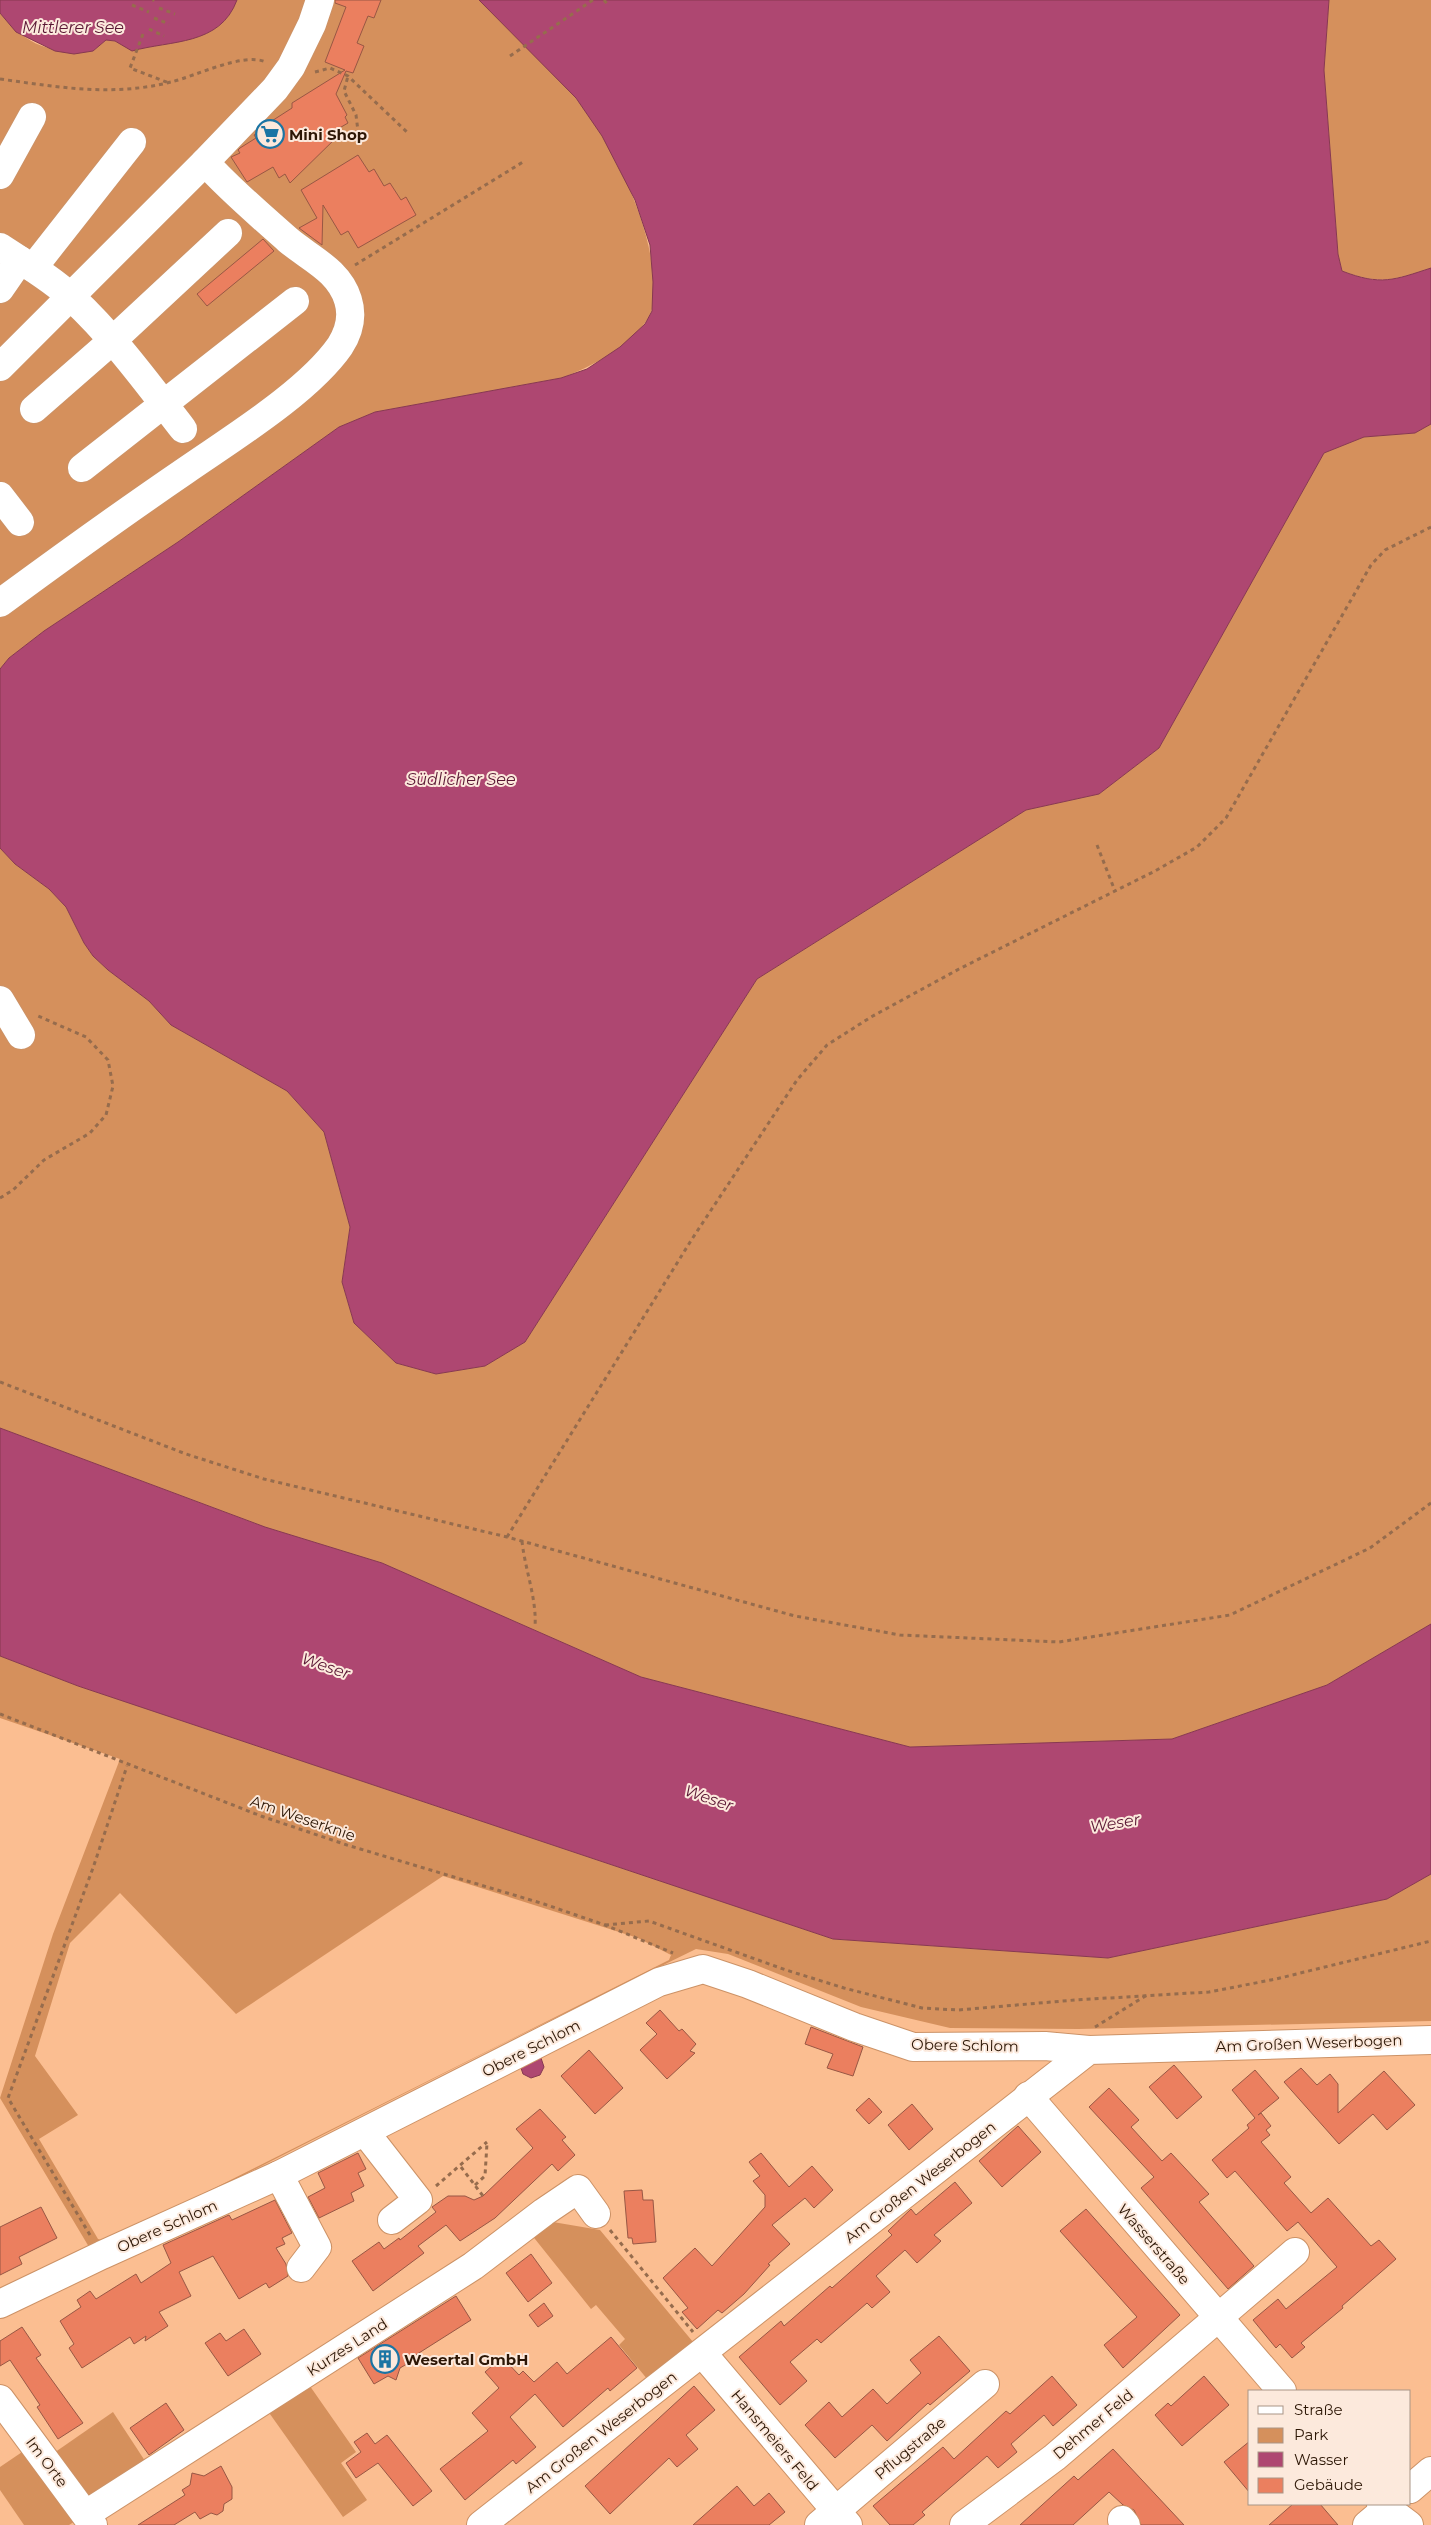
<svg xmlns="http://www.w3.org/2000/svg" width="1431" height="2525" font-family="Montserrat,sans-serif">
<rect width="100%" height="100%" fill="#fbbe91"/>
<g fill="#d5905c" fill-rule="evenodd">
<path d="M237,0H479L484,3C514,34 546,64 574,96C609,137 647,214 652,267C653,280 656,300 651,312C639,342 590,368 561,378L375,412L339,427L178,542L44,631L9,658L0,669V13C31,49 47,51 93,51L106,40L115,41L132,50C172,39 220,46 237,0Z"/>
<path d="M1329,0H1431V268C1393,280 1381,285 1342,271L1338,254L1324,70Z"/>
<path d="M1431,424V1624L1327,1685L1172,1739L910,1747L641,1677L382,1563L265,1527L0,1428V848L15,864L49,889L66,907L84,943L93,956L108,970L149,1001L171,1025L287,1091L324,1132L350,1227L342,1282L354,1323L396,1363L436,1374L485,1366L525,1342L757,979L1026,810L1099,794L1159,748L1324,453L1364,437L1415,433Z"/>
<path d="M0,1656L78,1686L833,1939L1108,1958L1387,1899L1431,1874V2021L1078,2029L950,2028L861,2007L728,1954L696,1949L504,2043L92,2252L0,2098L53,1934L120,1759L0,1718ZM443,1876L638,1938L671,1955L669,1960L107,2242L98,2239L39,2139L78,2115L35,2056L70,1943L120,1893L236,2014Z"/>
<path d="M547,2221L600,2230L693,2342L648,2380L619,2345L625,2339L596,2305L591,2309L531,2234Z"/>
<path d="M305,2379L356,2452L341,2463L367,2500L343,2517L265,2407Z"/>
<path d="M113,2412L147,2464L94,2499L80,2496L51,2455Z"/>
<path d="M28,2448L77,2520L69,2525H24L0,2490V2467Z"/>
</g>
<g fill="#ae4771" stroke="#873951">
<path d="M0,0H237C220,46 171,40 132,51L115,41L106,40L93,51L74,54L55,51L16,32L0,13Z"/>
<path d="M479,0H1329L1324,70L1338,254L1342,271C1381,286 1394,280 1431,268V424L1415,433L1364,437L1324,453L1159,748L1099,794L1026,810L757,979L525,1342L485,1366L436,1374L396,1363L354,1323L342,1282L350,1227L324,1132L287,1091L171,1025L149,1001L108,970L93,956L84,943L66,907L49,889L15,864L0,848V669L9,658L44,631L178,542L339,427L375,412L561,378L587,369L620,347L645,324L652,311L653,282L650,245L635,200L602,136L576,98Z"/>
<path d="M0,1428L265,1527L382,1563L641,1677L910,1747L1172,1739L1327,1685L1431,1624V1874L1387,1899L1108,1958L833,1939L78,1686L0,1656Z"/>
<path d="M533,2054L541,2058L544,2067L540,2075L531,2078L523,2074L520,2065Z"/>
</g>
<g fill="#eb7f5f" stroke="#985744">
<path d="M335,0H381L374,18L368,16L357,43L364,46L353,73L346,71L336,94L347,115L345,117L348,123L336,130L340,134L290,183L285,174L279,178L273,167L247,182L231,157L240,153L238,150L240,148L256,138L254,135L266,128L264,126L292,108V103L345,70L325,62L346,7L335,3Z"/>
<path d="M358,155L369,172L374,169L384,186L390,183L401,200L406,197L416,215L358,248L348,231L341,235L323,205L322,245L299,228L317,218L301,190Z"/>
<path d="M263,239L274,251L207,306L197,294Z"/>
<path d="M660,2010L679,2031L682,2029L696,2044L690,2051L695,2053L667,2079L640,2050L657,2034L646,2023Z"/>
<path d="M811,2027L863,2047L853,2076L827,2068L833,2054L805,2044Z"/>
<path d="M589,2050L623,2088L595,2114L561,2076Z"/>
<path d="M1174,2065L1202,2097L1177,2119L1149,2087Z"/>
<path d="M1301,2068L1317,2085L1330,2074L1338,2084V2113L1384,2071L1415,2105L1387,2130L1373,2114L1339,2144L1284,2082Z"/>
<path d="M1255,2070L1279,2098L1258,2115L1261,2113L1271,2126L1266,2130L1270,2135L1261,2142L1291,2177L1284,2183L1311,2213L1328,2198L1371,2246L1379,2240L1396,2259L1342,2306L1343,2308L1301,2343L1305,2347L1292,2358L1280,2344L1276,2348L1253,2320L1278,2299L1286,2309L1337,2267L1298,2222L1287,2231L1235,2171L1227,2178L1212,2160L1249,2128L1247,2125L1255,2118L1232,2090Z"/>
<path d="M1109,2088L1139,2120L1131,2127L1162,2161L1171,2153L1209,2194L1199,2202L1254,2266L1228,2289L1141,2188L1154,2177L1089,2107Z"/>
<path d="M869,2098L882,2112L869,2124L856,2110Z"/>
<path d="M912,2104L933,2129L909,2150L888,2125Z"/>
<path d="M540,2109L566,2137L562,2140L575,2155L558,2171L552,2164L495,2218L460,2241L446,2225L418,2246L424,2253L373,2291L352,2261L379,2242L384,2249L399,2238L400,2240L436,2212L432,2207L448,2196H465L474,2200L483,2196L533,2148L516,2129Z"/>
<path d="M1018,2126L1041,2152L1002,2187L979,2161Z"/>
<path d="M358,2153L366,2169L358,2173L364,2186L351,2193L354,2201L319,2218L308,2197L325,2188L318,2173Z"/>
<path d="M761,2153L789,2187L812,2166L833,2190L814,2208L805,2198L772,2225L790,2244L768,2264L770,2265L744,2294L722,2313L718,2310L697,2329L682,2312L688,2308L663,2278L695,2248L712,2266L765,2207V2195L753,2181L760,2176L749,2162Z"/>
<path d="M955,2182L972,2203L934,2235L941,2241L917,2263L905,2250L876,2276L890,2292L872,2308L867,2303L821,2343L817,2339L790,2362L807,2381L780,2405L739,2357L781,2321L784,2326L830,2286L832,2288L892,2235L888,2231L911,2209L916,2215Z"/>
<path d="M642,2190L643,2200H653L656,2242L633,2244L632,2238H628L624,2191Z"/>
<path d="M275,2200L292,2233L282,2238L285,2244L276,2248L286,2264L288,2276L269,2288L266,2283L239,2299L213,2256L179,2272L191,2296L159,2312L168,2326L145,2341L146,2336L134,2344L130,2337L82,2368L69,2348L74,2344L60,2321L81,2307L77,2300L90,2291L96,2299L136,2274L141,2283L171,2263L163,2245L229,2215L232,2220Z"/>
<path d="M41,2207L57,2238L19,2257L22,2264L0,2275V2227Z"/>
<path d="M1086,2209L1180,2315L1123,2368L1104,2345L1137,2317L1060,2231Z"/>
<path d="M531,2254L552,2283L528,2302L506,2273Z"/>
<path d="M456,2296L471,2320L411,2358L412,2361L400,2368L396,2380L388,2376L374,2384L358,2358Z"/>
<path d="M544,2303L553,2316L538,2327L529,2315Z"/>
<path d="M22,2327L41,2355L36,2358L83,2423L58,2439L37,2407L40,2405L10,2360L0,2366V2341Z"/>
<path d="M244,2329L261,2354L228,2376L205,2343L220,2333L226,2341Z"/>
<path d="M939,2336L970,2371L930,2405L928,2403L887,2441L872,2425L835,2458L805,2425L829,2402L842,2417L873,2389L887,2404L921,2373L910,2360Z"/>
<path d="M611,2337L637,2368L610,2391L608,2388L563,2427L535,2394L510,2417L536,2447L516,2464L513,2460L465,2500L440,2469L488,2431L472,2413L499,2388L485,2372L502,2357L519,2375L523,2371L534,2382L557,2362L567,2374Z"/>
<path d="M1052,2376L1077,2405L1053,2426L1044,2415L1011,2444L1017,2452L998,2468L987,2456L922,2512L925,2515L913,2525H890L873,2506L943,2447L954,2459L1006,2411L1010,2414Z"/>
<path d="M1204,2376L1229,2405L1182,2446L1155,2415L1168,2403L1171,2406Z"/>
<path d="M694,2386L715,2410L686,2435L698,2449L677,2467L669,2458L610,2514L585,2486Z"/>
<path d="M166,2403L184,2430L149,2455L130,2428Z"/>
<path d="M367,2433L375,2444L387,2435L432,2491L413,2506L378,2463L356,2478L346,2463L361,2452L354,2442Z"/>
<path d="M1250,2441V2493L1224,2462Z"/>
<path d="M1113,2449L1184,2525H1141L1134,2510L1123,2505L1109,2492L1073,2525H1020L1074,2476L1078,2480Z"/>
<path d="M221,2466L232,2487V2499L224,2504L223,2511L217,2515L211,2513L200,2519L195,2512L174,2525H138L185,2495L182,2490L190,2485L192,2473L204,2476Z"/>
<path d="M737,2486L754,2506L769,2493L785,2512L769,2525H693Z"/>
<path d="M1293,2504H1320L1338,2525H1269Z"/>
</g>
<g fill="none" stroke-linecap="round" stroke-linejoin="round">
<defs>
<g id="minor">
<path d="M0,175L32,117"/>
<path d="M0,247C24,263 51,278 72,298C114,337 148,384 183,429"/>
<path d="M33,268L132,142"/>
<path d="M0,289L20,260"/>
<path d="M0,367L205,162L275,89L291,67L312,24L320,0"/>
<path d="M34,409L113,340L228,233"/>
<path d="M82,468L295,301"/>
<path d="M0,496L20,522"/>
<path d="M0,603C61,558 122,514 185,471C231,439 308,392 340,346C349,332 353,316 348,300C339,270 309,258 288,240C260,215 230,190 205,162"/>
<path d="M0,1000L21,1035"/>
<path d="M1028,2096L1282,2391"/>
<path d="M365,2132L418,2200L392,2220"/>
<path d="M279,2175L317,2247L301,2268"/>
<path d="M0,2304L102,2255L279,2175L659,1982L703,1969L748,1984L854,2027L913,2047L1045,2046L1089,2050"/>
<path d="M703,2354L848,2525"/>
<path d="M0,2399L93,2525"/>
<path d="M1410,2489L1431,2471"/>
<path d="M1381,2504L1409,2525"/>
<path d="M86,2514L473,2266L544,2212L578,2189L596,2214"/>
<path d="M1122,2520L1126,2525"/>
<path d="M481,2525L1089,2050L1431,2040"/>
<path d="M819,2525L985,2384"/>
<path d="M964,2525L1055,2457L1295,2252"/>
<path d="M1367,2525L1392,2504"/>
</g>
</defs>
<use href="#minor" stroke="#cc9266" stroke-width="30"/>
<g stroke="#966c4d" stroke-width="3" stroke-dasharray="4 4" stroke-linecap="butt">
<path d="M153,0L154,1"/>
<path d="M604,0L608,5"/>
<path d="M132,5L149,12"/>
<path d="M159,8L175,14"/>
<path d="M154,18L169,24"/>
<path d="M149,29L164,36"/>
<path d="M143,34L130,68L169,83"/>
<path d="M510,56L593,0"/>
<path d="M315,72L330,68L348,76L409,134"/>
<path d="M0,79C58,87 112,97 171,82C196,76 243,52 266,62"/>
<path d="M340,134L349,136L358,131L356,115L344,91L348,76"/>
<path d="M355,265L523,162"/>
<path d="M1097,845L1115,891"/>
<path d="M0,1198L13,1190L44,1160L90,1133L106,1115L113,1086L108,1060L86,1037L38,1016"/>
<path d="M0,1382L186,1454L264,1479L507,1537L795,1616L900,1635L1059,1642L1230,1615L1370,1548L1431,1503"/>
<path d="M507,1537L692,1239L797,1080L827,1045L871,1017L959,969L1155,871L1197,847L1226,818L1371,565L1385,550L1431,527"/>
<path d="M522,1541C525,1570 537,1599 535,1627"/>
<path d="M0,1714L261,1816L347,1845L544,1904L605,1925L673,1953"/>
<path d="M605,1925L649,1921L786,1970L844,1988L922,2008L958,2010L1075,2000L1209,1992L1276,1979L1431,1941"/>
<path d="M1095,2027L1147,1995"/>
<path d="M461,2167L483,2196"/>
<path d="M475,2185L485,2176L487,2143"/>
<path d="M436,2186L487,2142"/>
<path d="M610,2230L693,2332"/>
<path d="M90,2235L8,2098L93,1868L127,1766"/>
</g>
<use href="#minor" stroke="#fff" stroke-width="28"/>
</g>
<defs>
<symbol id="supermarket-ring" viewBox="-11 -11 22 22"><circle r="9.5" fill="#fce9dc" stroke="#1b75a4" stroke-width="1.5"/><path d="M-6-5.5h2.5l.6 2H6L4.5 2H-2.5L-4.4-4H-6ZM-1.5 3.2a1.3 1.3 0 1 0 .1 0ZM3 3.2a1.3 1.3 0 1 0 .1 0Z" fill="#1b75a4"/></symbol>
<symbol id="building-ring" viewBox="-11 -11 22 22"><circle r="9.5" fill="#fce9dc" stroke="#1b75a4" stroke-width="1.5"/><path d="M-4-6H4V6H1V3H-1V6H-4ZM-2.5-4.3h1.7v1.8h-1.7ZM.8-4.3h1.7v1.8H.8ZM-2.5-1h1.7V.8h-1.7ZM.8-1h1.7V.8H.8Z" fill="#1b75a4"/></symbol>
</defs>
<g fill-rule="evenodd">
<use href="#supermarket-ring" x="254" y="118" width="32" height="32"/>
<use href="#building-ring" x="369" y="2343" width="32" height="32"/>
</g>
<g text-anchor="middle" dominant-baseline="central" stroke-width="4" stroke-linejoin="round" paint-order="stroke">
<g font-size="15" font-weight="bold" fill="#2d1706" stroke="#fce9dc" text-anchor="start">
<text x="289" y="134">Mini Shop</text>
<text x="404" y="2359">Wesertal GmbH</text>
</g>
<g font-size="15" fill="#2d1706" stroke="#fce9dc">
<text transform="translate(303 1818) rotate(19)">Am Weserknie</text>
<text transform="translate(1309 2043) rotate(-2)">Am Großen Weserbogen</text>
<text transform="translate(965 2045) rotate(1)">Obere Schlom</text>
<text transform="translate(531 2048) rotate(-27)">Obere Schlom</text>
<text transform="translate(920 2182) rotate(-38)">Am Großen Weserbogen</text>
<text transform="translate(167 2226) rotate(-24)">Obere Schlom</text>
<text transform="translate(1154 2244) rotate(49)">Wasserstraße</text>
<text transform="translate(347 2347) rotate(-33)">Kurzes Land</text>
<text transform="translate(1093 2424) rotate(-40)">Dehmer Feld</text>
<text transform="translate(601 2432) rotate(-38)">Am Großen Weserbogen</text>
<text transform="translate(775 2440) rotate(50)">Hansmeiers Feld</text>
<text transform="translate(910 2448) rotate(-40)">Pflugstraße</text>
<text transform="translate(47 2462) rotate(53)">Im Orte</text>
</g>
<g font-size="16" font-style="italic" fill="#5a1734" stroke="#fce9dc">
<text x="73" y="27">Mittlerer See</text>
<text x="461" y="779">Südlicher See</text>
<text transform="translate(326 1666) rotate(19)">Weser</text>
<text transform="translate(709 1798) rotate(19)">Weser</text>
<text transform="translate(1115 1823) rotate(-9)">Weser</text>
</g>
</g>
<rect x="1248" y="2390" width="162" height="115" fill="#fce9dc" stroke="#a99586"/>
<rect x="1258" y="2406" width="25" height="8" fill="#ffffff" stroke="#a99586"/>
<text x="1294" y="2415" font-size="15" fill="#2d1706">Straße</text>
<rect x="1258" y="2428" width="25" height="15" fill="#d5905c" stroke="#a99586"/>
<text x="1294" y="2440" font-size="15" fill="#2d1706">Park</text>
<rect x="1258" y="2452" width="25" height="15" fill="#ae4771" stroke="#a99586"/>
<text x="1294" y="2465" font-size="15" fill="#2d1706">Wasser</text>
<rect x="1258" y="2478" width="25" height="15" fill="#eb7f5f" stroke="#a99586"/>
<text x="1294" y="2490" font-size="15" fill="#2d1706">Gebäude</text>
</svg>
